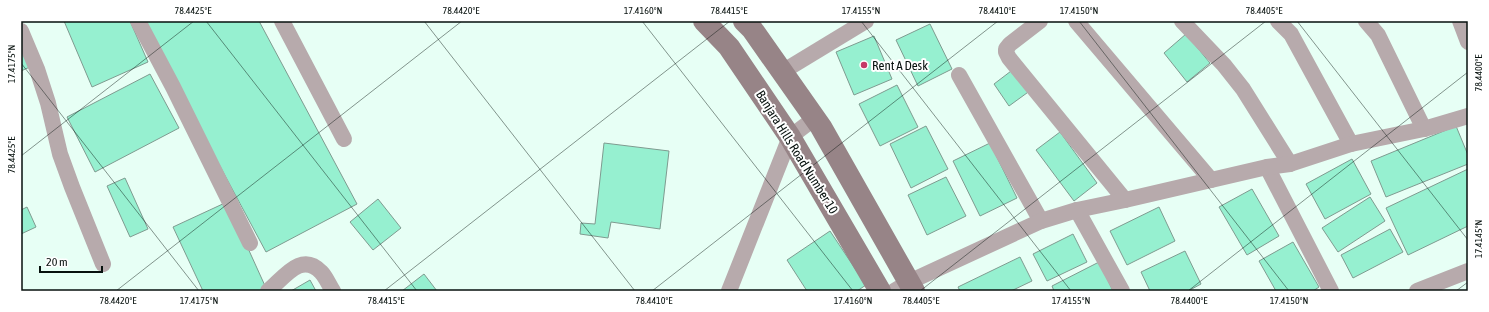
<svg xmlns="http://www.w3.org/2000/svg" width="1489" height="312" font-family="'Asap Condensed',sans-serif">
<rect width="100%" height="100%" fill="#e7fff5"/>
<g fill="#96f0d0" stroke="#7f9b90">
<path d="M64,21H130L148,62L92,87Z"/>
<path d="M142,21H259L357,204L266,252Z"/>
<path d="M930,24L952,69L918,86L896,40Z"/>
<path d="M1186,34L1210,63L1187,82L1164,53Z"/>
<path d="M874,36L892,79L854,95L836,52Z"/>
<path d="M21,46L32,66L21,71Z"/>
<path d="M1015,68L1031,90L1009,106L994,84Z"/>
<path d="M150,74L179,128L95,172L67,117Z"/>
<path d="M897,85L918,127L880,146L859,104Z"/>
<path d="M926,126L948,169L911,188L890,144Z"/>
<path d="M1456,126L1468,155V164L1386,197L1371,161Z"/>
<path d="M1060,132L1097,183L1074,201L1036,150Z"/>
<path d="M604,143L669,151L660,229L611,222L608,238L580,234L581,223L595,224Z"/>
<path d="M990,143L1017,198L980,216L953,161Z"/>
<path d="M1352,159L1371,194L1325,219L1306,184Z"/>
<path d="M1468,169V226L1408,255L1386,208Z"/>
<path d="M946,177L966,216L927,235L908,195Z"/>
<path d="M125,178L148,229L130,237L107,186Z"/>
<path d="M1252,189L1279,236L1247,255L1219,207Z"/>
<path d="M1370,197L1385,221L1338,252L1322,228Z"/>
<path d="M378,199L401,228L373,250L350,222Z"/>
<path d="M227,202L266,288L260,291H203L173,227Z"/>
<path d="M27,207L36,227L21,234V210Z"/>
<path d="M1159,207L1175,241L1127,265L1110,231Z"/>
<path d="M1390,229L1403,252L1353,278L1341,255Z"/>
<path d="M830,231L866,285L857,291H807L787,260Z"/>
<path d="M1073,234L1087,262L1047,281L1033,254Z"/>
<path d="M1293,242L1319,287L1313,291H1276L1259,261Z"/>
<path d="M1185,251L1201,284L1188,291H1150L1141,272Z"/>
<path d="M1020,257L1032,281L1011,291H960L958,287Z"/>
<path d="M1099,262L1113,291H1054L1052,286Z"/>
<path d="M424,274L437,291H402Z"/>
<path d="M310,280L316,291H291Z"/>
</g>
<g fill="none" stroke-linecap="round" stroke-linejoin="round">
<g stroke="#b7aaac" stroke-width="16">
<path d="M138,21L173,87L250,243"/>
<path d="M282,21L344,139"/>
<path d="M1040,21L1010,44L1006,49V52L1009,58L1125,200"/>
<path d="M1076,21L1211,180"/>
<path d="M1182,21L1224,65L1243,89L1290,164"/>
<path d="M1278,21L1291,34L1351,144"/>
<path d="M1366,21L1378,35L1424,129"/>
<path d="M1460,21L1468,42"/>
<path d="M21,31L37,69L48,103L60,154L72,187L103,264"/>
<path d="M782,72L866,21"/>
<path d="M959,75L1041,221"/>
<path d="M1267,167L1331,291"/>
<path d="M1077,210L1122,291"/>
<path d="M268,291C284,278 301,251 321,272C326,277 329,285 333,291"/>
<path d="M729,291L790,137L815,118"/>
<path d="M894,291L909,282L1041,221L1077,210L1125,200L1267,167L1290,164L1351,144L1424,129L1468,116"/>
<path d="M1417,291L1468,271"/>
</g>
<g stroke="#978487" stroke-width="22">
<path d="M704,21L729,47L790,137L880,291"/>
<path d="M744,21L752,29L821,127L914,291"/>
</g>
</g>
<path fill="none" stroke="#07110e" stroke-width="1" stroke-opacity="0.45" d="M206,21L417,291M424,21L635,291M642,21L853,291M861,21L1071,291M1079,21L1289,291M1297,21L1468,240M21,63L199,291M21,156L194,21M116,291L462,21M384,291L730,21M652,291L998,21M920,291L1266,21M1188,291L1468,72M1456,291L1468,282"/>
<circle fill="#c63866" stroke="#fff" stroke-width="1.5" cx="864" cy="65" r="4"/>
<g text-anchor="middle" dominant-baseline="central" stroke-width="4" stroke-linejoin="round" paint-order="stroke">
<g font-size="13" fill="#07110e" stroke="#fff" text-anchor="start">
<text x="872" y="65">Rent A Desk</text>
</g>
<g font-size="13" fill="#07110e" stroke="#fff">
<text transform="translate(797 152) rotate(58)">Banjara Hills Road Number 10</text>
</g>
</g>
<rect width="1489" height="312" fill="none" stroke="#ffffff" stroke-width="44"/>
<path d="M40 266v6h62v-6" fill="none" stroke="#07110e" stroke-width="2"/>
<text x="46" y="266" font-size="12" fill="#07110e" stroke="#ffffff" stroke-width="3" paint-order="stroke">20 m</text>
<rect x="22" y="22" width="1445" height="268" fill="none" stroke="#07110e" stroke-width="1.5"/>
<g font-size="10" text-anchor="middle" fill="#07110e">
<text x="193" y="14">78.4425°E</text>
<text x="461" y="14">78.4420°E</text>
<text x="643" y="14">17.4160°N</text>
<text x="729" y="14">78.4415°E</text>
<text x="861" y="14">17.4155°N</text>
<text x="997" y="14">78.4410°E</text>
<text x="1079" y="14">17.4150°N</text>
<text x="1264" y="14">78.4405°E</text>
<text transform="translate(11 64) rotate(-90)" y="4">17.4175°N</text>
<text transform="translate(1478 73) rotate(-90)" y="4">78.4400°E</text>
<text transform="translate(11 155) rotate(-90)" y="4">78.4425°E</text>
<text transform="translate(1478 239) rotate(-90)" y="4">17.4145°N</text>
<text x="118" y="304">78.4420°E</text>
<text x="199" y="304">17.4175°N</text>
<text x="386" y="304">78.4415°E</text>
<text x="654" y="304">78.4410°E</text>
<text x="853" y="304">17.4160°N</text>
<text x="921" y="304">78.4405°E</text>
<text x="1071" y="304">17.4155°N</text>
<text x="1189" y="304">78.4400°E</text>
<text x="1289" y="304">17.4150°N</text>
</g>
</svg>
